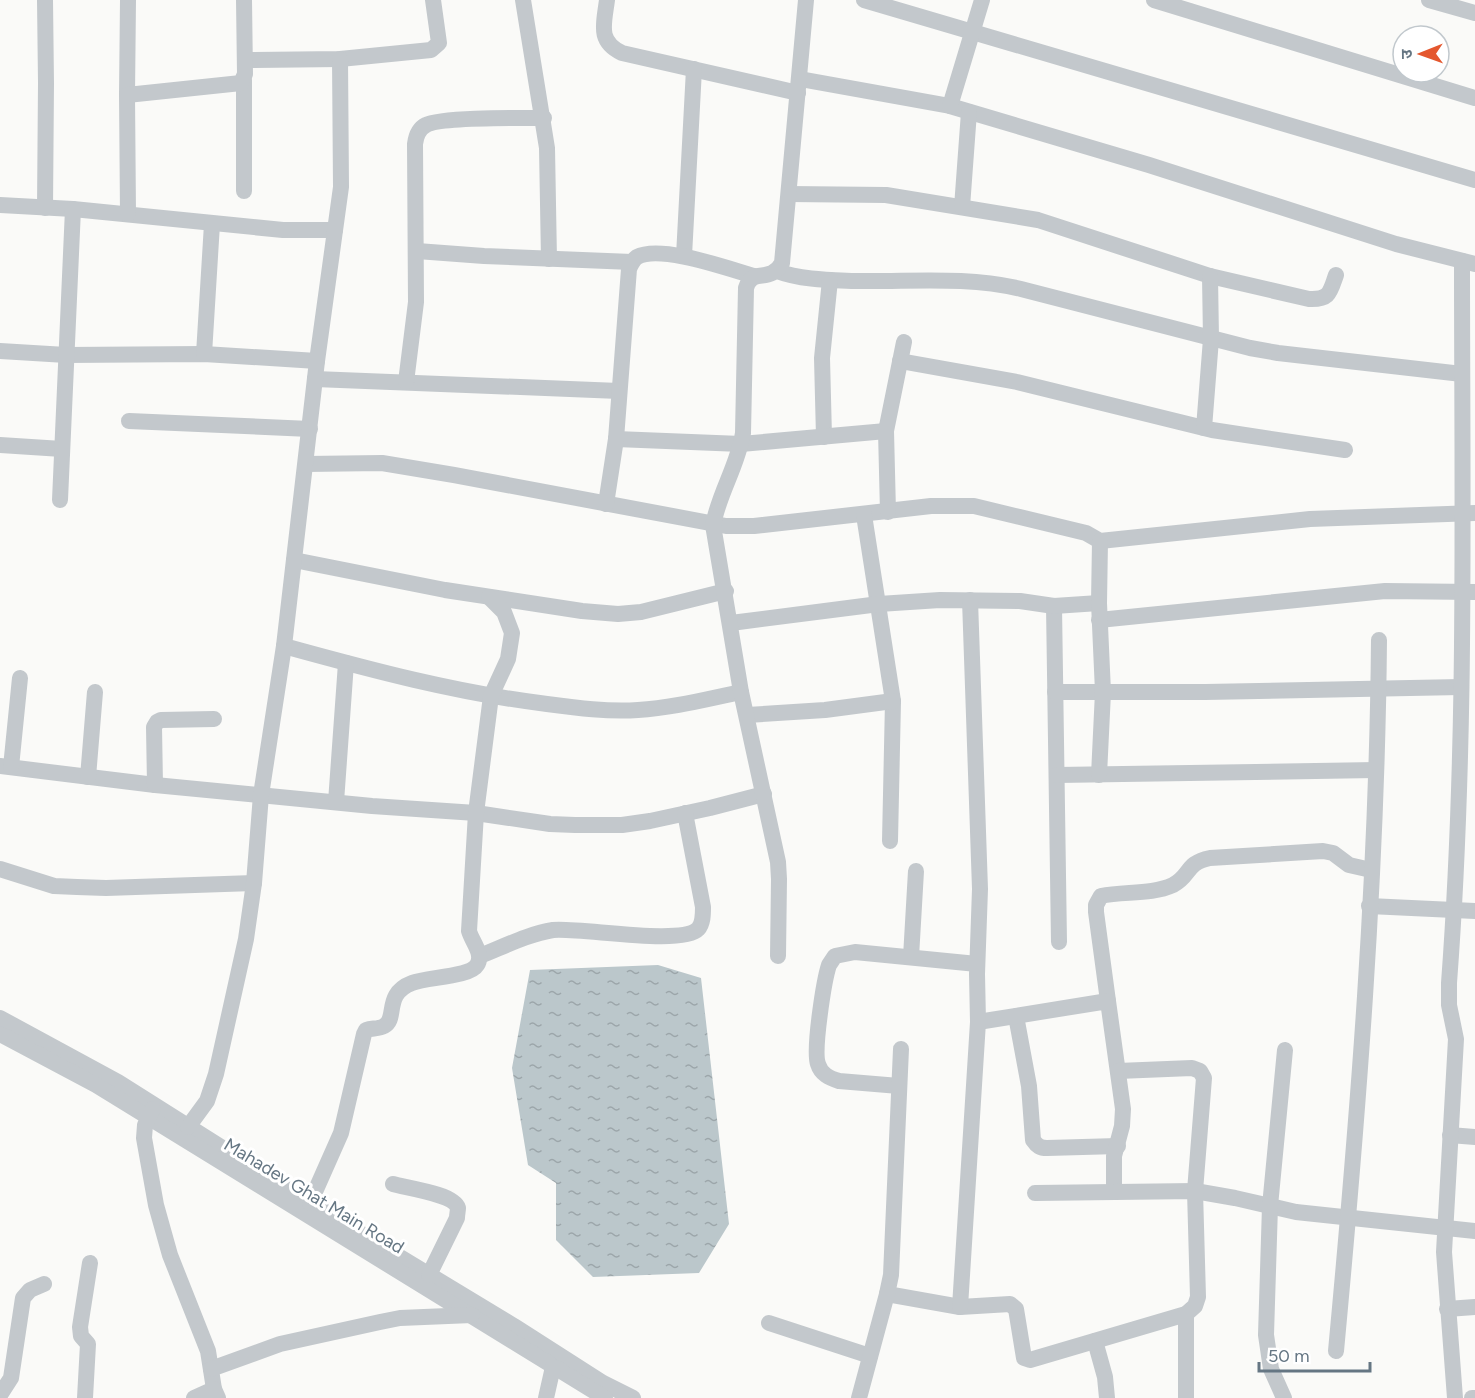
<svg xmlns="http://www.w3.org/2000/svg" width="1475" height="1398" font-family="Figtree,'Noto Sans Devanagari',sans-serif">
<defs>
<pattern id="water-ripples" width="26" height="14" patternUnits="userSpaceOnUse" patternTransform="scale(1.5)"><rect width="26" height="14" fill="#bbc7cb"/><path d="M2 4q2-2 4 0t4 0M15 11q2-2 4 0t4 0" fill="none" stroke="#9ca6aa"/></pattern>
</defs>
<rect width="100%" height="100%" fill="#fafaf8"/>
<path fill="url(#water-ripples)" d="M658,965L701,978L729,1224L699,1273L593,1277L556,1240V1183L528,1165L512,1068L530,970Z"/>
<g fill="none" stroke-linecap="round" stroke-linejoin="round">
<g stroke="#c3c8cc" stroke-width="16">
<path d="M45,0L46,83L45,208"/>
<path d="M523,0L547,148L549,259"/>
<path d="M607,0C604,24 597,41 622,53L798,93"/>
<path d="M864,0L1475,180"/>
<path d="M1154,0L1475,98"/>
<path d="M1429,0L1475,13"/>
<path d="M245,60L340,59L431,50L439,43L433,0"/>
<path d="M800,79L950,106L1149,165L1396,244L1475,264"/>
<path d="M244,80V191"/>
<path d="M127,95L128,0"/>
<path d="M950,106L982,0"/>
<path d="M789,194L886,195L1038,220L1210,276L1309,299C1330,300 1330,292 1336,275"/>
<path d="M0,205L73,209L283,230H335"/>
<path d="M962,207L969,112"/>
<path d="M128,214L127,95L241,83L245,74L244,0"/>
<path d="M417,251L484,256L632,262"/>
<path d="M684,256L694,69"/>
<path d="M777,271C801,280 830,280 855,281C912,282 966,276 1021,289L1250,348L1278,353L1462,374"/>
<path d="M0,351L66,355L204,354L317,361"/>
<path d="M204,354L212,224"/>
<path d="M900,361L1017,382L1212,430L1345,450"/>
<path d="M315,379L619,391"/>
<path d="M406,382L416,302L415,144C416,136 418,129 426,125C440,117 522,118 544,118"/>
<path d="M129,421L310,429"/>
<path d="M1204,428L1211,339L1210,276"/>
<path d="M824,437L822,358L830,280"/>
<path d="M616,439L741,444L886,431"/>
<path d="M0,445L62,449"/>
<path d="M306,464L382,463L454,475L726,526H754L931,506H974L1086,533L1100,541L1310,519L1475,513"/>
<path d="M60,500L73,209"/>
<path d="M606,504L616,439L629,269C631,264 633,260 637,257C660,244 729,269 754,276"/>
<path d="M888,512L886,431L904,342"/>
<path d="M864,515L893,701L890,841"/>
<path d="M294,560L445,590L582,611L618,614L641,612L726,591"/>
<path d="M1054,606L1059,942"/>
<path d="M1099,620L1385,591L1475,592"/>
<path d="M731,623L879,604L940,600L1020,601L1054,606L1099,603"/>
<path d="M284,646C371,670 457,693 547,704C577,708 608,712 638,710C673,708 707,699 741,692"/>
<path d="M1055,692H1205L1461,687"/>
<path d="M747,715L825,710L893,701"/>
<path d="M0,766L155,785L372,806L476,813L550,824L575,825H622L650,821L710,808L764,794"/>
<path d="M11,767L20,678"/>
<path d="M1057,775L1376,770"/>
<path d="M1099,775L1103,692L1099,603L1100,541"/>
<path d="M88,777L95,692"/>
<path d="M155,785L154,727L157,722L161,720L214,719"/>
<path d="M336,802L346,663"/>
<path d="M0,869L54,886L77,887L106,888L254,883"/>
<path d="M1369,906L1475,911"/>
<path d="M480,956C503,947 528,934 553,930C579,927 682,946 698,929C703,924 703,914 703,907L685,813"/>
<path d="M778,956L779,879L778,862L741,692L713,525C719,493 738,465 743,433L746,288C753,266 769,285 782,263L806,0"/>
<path d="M911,957L916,871"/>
<path d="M1108,1001L1096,912V905L1101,896C1124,891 1151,895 1173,885C1191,876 1185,863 1210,858L1323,851L1333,853L1349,865L1371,870"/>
<path d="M1016,1016L1029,1086L1033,1140C1037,1146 1040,1148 1047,1148L1118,1146"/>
<path d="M0,1018L118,1082L284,1187L514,1326L603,1383L633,1398"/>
<path d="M978,1022L1108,1001L1123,1109L1122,1126L1114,1156V1192"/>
<path d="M0,1034L96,1085L605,1398"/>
<path d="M899,1086L839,1081C829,1078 821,1074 818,1064C813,1050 824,980 829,965L835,956L855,952L977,964"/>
<path d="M153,1109L145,1125L144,1138L156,1205L170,1255L208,1351L214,1389L218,1398"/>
<path d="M188,1127L207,1101L216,1074L246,939L254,883L261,795L284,646L317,361L341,187L340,59"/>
<path d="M1450,1135L1475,1137"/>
<path d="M393,1184C407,1188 454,1194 458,1208C458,1211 457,1214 457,1218L429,1275"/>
<path d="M1035,1193L1195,1191L1235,1198L1296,1212L1475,1231"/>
<path d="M310,1203L341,1133L364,1034L366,1030C372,1028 379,1029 384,1026C398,1019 383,994 412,983C427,977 470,977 477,965C484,954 472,942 469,931L476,813L491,696L508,659L512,633L504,612L489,597"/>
<path d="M887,1294L960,1307L1010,1304L1016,1309L1024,1358L1030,1360L1186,1314L1195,1306L1198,1297L1195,1191L1204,1078L1200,1071L1192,1068L1118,1071"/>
<path d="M960,1307L978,1022L977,974L980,889L970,600"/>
<path d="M1447,1309L1475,1307"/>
<path d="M769,1323L870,1356"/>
<path d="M1095,1341L1105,1377L1107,1398"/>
<path d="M1336,1351C1358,1115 1377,878 1379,640"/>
<path d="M211,1369L280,1344L380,1322L400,1318L472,1315"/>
<path d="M0,1395L11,1378L23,1298L30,1290L44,1284"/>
<path d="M85,1398L88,1344L81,1336L80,1327L90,1263"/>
<path d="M194,1398L214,1389"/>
<path d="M546,1398L553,1367"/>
<path d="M859,1398L887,1294L891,1275L901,1049"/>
<path d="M1186,1398V1314"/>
<path d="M1284,1398L1271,1369L1266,1335L1270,1206L1285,1050"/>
<path d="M1455,1398L1444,1252L1456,1039L1449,1005V983C1467,743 1462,502 1462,261"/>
<path d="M1472,1398H1475"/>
</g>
</g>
<g text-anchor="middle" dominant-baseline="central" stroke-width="6" stroke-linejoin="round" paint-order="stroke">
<g font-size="18" fill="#657683" stroke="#fff">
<text transform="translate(314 1196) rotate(31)">Mahadev Ghat Main Road</text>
</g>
</g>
<g transform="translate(1421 54) rotate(269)"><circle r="28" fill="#ffffff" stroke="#c1c8cd" stroke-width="1.5"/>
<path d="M0-4.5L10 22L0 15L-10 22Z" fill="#e4572e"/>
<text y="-9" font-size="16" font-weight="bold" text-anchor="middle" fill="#657683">उ</text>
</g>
<path d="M1259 1362v9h111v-9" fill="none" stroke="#657683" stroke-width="3"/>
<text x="1268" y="1362" font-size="18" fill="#657683" stroke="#ffffff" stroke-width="4.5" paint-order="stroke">50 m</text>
</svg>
